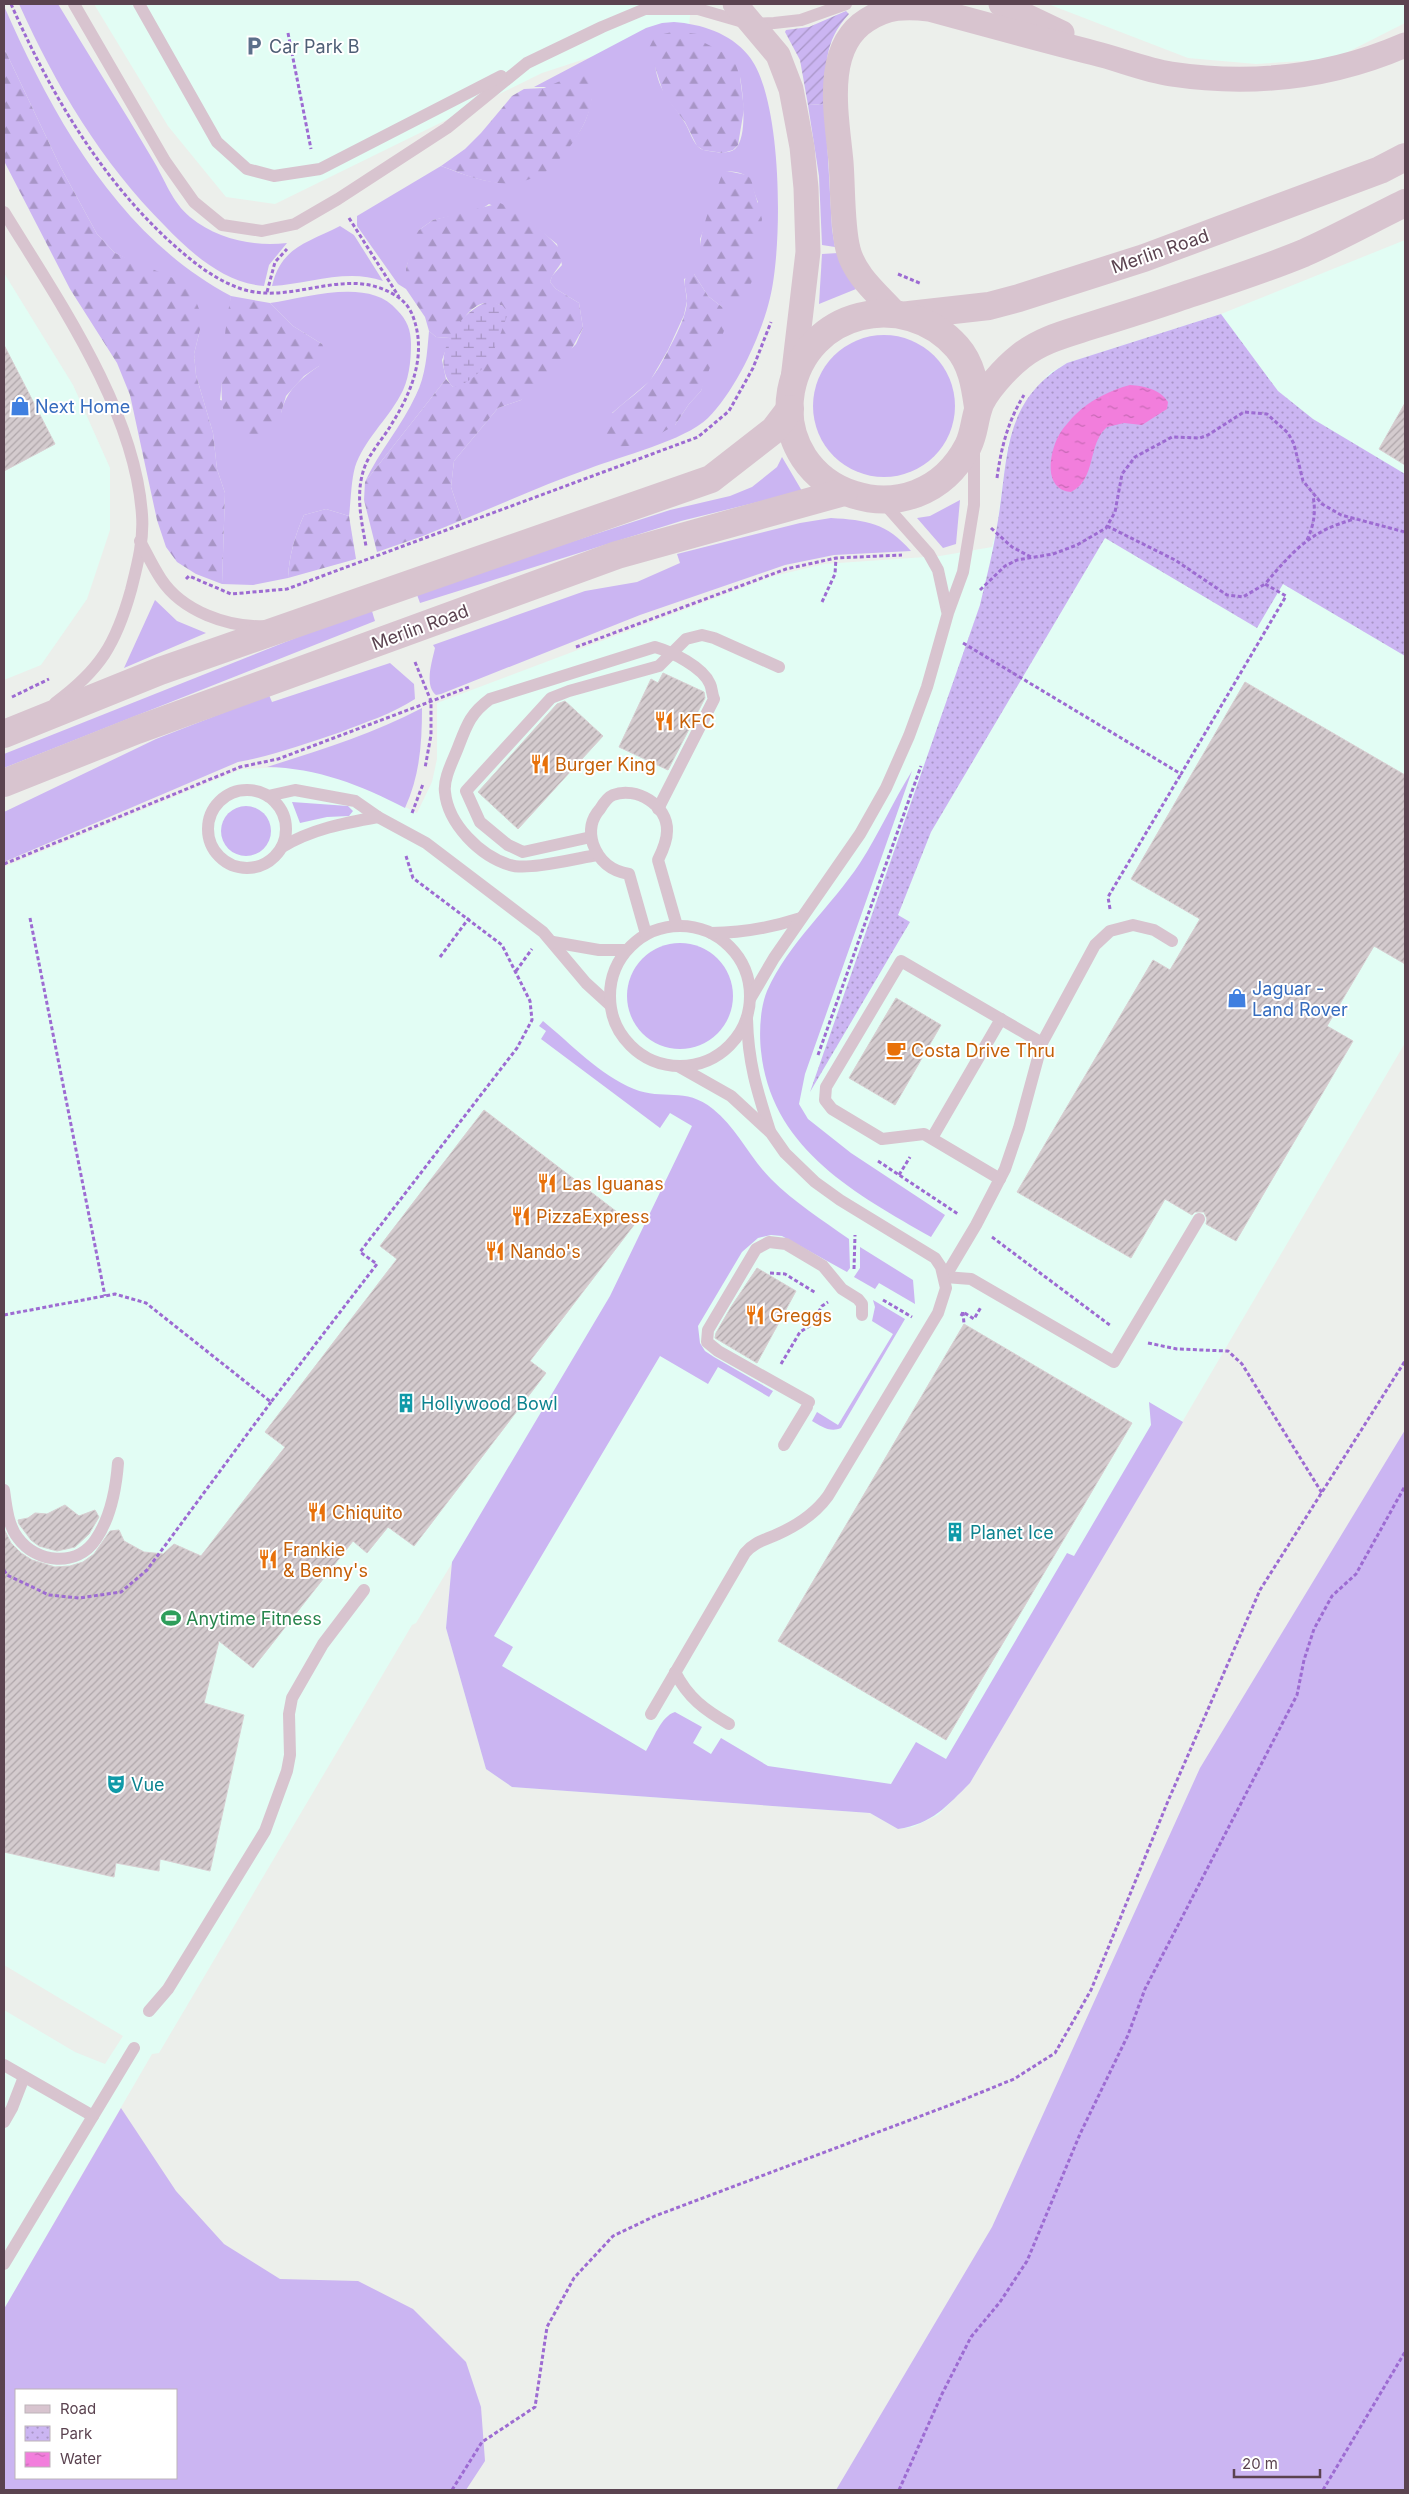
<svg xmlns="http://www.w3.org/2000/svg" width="1409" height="2494" font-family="Inter,sans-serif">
<defs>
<pattern id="forest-firs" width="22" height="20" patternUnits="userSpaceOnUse" patternTransform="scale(1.25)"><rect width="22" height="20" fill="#cbb5f2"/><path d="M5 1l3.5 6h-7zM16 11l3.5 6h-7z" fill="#a895c6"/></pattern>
<pattern id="wetland-marsh" width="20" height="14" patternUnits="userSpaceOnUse" patternTransform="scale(1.25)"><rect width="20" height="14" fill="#cbb5f2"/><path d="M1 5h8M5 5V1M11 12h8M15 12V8" fill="none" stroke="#a895c6"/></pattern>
<pattern id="park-dots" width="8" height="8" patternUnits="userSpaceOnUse" patternTransform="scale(1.25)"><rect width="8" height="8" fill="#cbb5f2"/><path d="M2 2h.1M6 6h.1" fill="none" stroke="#a895c6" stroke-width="1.8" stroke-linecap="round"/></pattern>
<pattern id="garden-furrows" width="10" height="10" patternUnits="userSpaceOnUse" patternTransform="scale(1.25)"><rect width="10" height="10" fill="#cbb5f2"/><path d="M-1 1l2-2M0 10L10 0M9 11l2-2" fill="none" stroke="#a895c6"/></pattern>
<pattern id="water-ripples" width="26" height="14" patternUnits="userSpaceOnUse" patternTransform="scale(1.25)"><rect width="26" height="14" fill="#f27edc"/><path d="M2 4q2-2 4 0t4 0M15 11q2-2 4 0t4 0" fill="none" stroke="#c769b5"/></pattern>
<pattern id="building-hatch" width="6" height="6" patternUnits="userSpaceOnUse" patternTransform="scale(1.25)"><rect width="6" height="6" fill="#d4cbce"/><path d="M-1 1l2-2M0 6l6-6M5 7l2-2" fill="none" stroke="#afa6aa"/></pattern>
</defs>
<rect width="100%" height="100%" fill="#ecefeb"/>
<g fill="#e2fdf4">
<path d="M94,4H691L688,39L637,42L542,73L275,204L226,197L168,126Z"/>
<path d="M1048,4H1405V23L1334,59L1256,64L1188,58Z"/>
<path d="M1405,240V1043L970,1783L938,1815L913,1827L898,1829L870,1813L512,1787L486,1769L446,1628L452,1563L416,1623L412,1625L159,2053L152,2054L4,2309V2010L75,2052L105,2064L123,2036L4,1965V867L242,769L289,767L323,773L376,792L417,813L432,782L437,759V703L774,576L824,564L940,556L992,547L997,527L1008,444L1019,413L1031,394L1050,373L1067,363L1221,314Z"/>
<path d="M4,273L73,385L110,468V530L87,599L41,665L4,680Z"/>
</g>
<g fill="#cbb5f2" fill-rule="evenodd">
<path d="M19,4H58C89,56 122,107 153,160C165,180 172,202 190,217C217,239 253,247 287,243L269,265L264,286C224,283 191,253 165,226C101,162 56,86 19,4Z"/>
<path d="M4,6C53,117 119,237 231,296L220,400L281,413C287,390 299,380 319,366L322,344L293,326L270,303C307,298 369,277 397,310C407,320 411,330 411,344C411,361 409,381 400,396C387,420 364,440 355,467C351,482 351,500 349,516L326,509L304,515C295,535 289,556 288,578L253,585L222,584L225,493L217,469L213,433L196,375L194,354L200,330L133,262L115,253L97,234L60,166L4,48Z"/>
<path d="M674,22C701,24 730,33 748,55C783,96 783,246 770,298C761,336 736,390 708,418C684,441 621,456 588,469C545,484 504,503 462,520L451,487L454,461L498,408L521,400L576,344L583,328L579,303L556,289L550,282L552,276L562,265L557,244L528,221L489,204L480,210L433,220L419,230L406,268V289L398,284L357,226V216L441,166C490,185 527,197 566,150C582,130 588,121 592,95L550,87H534L646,28L662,23ZM655,65L740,77C743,92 748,138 735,149C730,153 722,153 716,152C711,151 706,151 701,149C693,144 690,131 685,123C672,101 659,94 655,65ZM727,171C754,173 749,181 758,202L702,269L700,239ZM694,274L708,296L722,307L701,391L689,404L675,425L612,413L650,381L668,350L684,315L687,301L684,279Z"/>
<path d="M825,104L832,229L835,247L822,245L819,176L808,105Z"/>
<path d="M340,226L354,235L383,281C347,268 309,284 272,286C281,247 307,243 340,226Z"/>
<path d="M838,253L856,289L819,304L822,254Z"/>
<path d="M429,331L436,337L450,338L442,360L446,379L365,482C379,451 402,426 416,395C426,375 427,353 429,331Z"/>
<circle cx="884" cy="406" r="71"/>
<path d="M782,457L802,491L681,521L420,603L416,592L670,510L730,496L752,487L777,467Z"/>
<path d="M960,500L956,544L943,548L917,518L930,516Z"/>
<path d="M831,518C866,520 887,523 911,551L834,555L785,565L640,615L441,694L436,695C424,685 432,662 435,648L433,645L585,591L637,582L680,563L677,554L800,523Z"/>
<path d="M155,600L177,621L206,633L124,668Z"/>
<path d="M371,608L375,621L4,768V754Z"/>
<path d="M390,663L414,684L415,699C392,714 366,722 341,732C305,744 275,755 238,762L4,862V812L156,739L269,695L272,702Z"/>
<path d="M422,708C422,743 420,775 405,808C361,785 317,768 267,767C320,750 373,734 422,708Z"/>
<path d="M912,771L805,1074L799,1104L808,1119L851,1153L945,1215L931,1237C854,1193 771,1148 761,1051C759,1033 760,1008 767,991C789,942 831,907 860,863C879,834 893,801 912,771Z"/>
<path d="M292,802L348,806L353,811L349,816L327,817L300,823Z"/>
<circle cx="246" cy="831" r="25"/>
<circle cx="680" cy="996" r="53"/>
<path d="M543,1021C571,1044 600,1075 634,1089C663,1101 685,1086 713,1109C737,1128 749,1157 771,1179C794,1202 822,1220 849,1239L850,1268L847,1272L782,1236L771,1235L758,1238L742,1252L698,1326L700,1343L705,1351L714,1357L773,1391L769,1397L718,1367L708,1384L660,1356L494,1636L513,1647L502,1666L646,1751C653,1740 661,1716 675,1712L702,1727L693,1743L711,1754L721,1738L768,1766L891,1784L916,1742L946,1759L1067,1553L1074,1556L1151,1425L1149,1402L1183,1422L970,1783C947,1806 932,1824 898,1829L870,1813L512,1787L486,1769L446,1628L452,1562L610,1296L692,1126L670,1113L660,1128L541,1039L546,1031L539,1026Z"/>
<path d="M860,1247L913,1280L915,1304L879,1283L875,1289L854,1277L860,1268Z"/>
<path d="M873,1300L905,1319L841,1428C830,1433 821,1426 812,1421L817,1412L838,1425L893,1334L872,1321L875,1307Z"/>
<path d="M1405,1430V2490H836L992,2227L1200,1768Z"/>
<path d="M121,2108L176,2191L224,2244L280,2279L358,2281L413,2309L466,2362L481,2407L485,2461L466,2490H4V2309ZM16,2390H176V2478H16Z"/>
</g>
<g fill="url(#forest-firs)">
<path d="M676,31L697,34L703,42L728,55L736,65L740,77L744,109L738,145L733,150L723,153L703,150L697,146L685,122L664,95L649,48L655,36Z"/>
<path d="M4,48L60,166L97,234L115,253L180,281L192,291L199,309L200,330L194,354L196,375L213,433L217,469L225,493L222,584L196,574L177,562L166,547L157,520L130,395L117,363L70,289L4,161Z"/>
<path d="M583,74L589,75C603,107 571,151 547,171C538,177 525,181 515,183C489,186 464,174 441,166L465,149L481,133L512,96L524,89L544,88L572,76Z"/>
<path d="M727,171L747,175L751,179L762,219L752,281L746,294L735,302L725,304C679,267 707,219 722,174Z"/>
<path d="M500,203C518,211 554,238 564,255C562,266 553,271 550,282L556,289L579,303L583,328L564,363L538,390L521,400L498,408L454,461L451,487L462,520L423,536L377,552L364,500L365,482L446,379L453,387L503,306C474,294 465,318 450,338L436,337L429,331L425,317L406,289V269L413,240L419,230L433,220Z"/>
<path d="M687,274H694L708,296L722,307L727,323L701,391L689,404L675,425L641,445L615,447L608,444L602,437C602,411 635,399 650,380C657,372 663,360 668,351C675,337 687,316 687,300C687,291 682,283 687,274Z"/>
<path d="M231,296L270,303L293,326L322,344L326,353L319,366L304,376L286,396L281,413L270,434C256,438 237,438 228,423C214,403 226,321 231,296Z"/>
<path d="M326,509L349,516L356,559L288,578C289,556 295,535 304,515Z"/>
</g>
<path fill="url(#wetland-marsh)" d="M491,301L503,306L508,313C497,343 488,379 453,387C427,359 460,308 491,301Z"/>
<path fill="url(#park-dots)" d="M1221,314L1278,391L1313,419L1405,474V656L1283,584L1257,628L1105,538L931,832L898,915L910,922L810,1092L980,605C986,579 993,553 997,526C1009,460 1000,403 1067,363Z"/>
<path fill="url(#garden-furrows)" d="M846,11L849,14C823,42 826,67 825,104L808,105L800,60L785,32L786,30L809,27Z"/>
<path fill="url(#water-ripples)" d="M1130,385C1144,386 1160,389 1168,402L1167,409L1142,425L1124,423L1107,427C1087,444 1097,479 1071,492C1043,490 1049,453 1059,435C1063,428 1070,420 1076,414C1090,400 1111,390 1130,385Z"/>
<g fill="url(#building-hatch)" stroke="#d8cfd2">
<path d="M4,345L55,444L4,471Z"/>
<path d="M1405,403V465L1379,449Z"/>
<path d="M663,673L704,692L705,698L668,770L619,747L651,679L658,683Z"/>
<path d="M1245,682L1405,775V964L1374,946L1327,1026L1353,1041L1236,1241L1206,1224L1207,1219L1204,1212H1195L1192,1215L1165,1199L1131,1258L1017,1192L1153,960L1170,970L1200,919L1131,879Z"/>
<path d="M565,701L603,736L518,829L478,792L557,704Z"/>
<path d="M896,998L941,1025L895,1105L849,1078Z"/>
<path d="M484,1110L634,1225L530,1361L546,1373L414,1546L388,1527L367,1553L353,1541L253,1668L219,1641L204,1703L244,1715L210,1871L160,1859L159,1871L116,1863L114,1877L4,1852V1529L11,1543L21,1553L32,1560L55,1567L70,1566L83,1562L94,1554L110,1531L119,1530L124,1541L144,1552L163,1554L174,1544L201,1556L285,1447L265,1432L397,1259L380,1246Z"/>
<path d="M757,1268L796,1291L757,1363L715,1338L716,1333L731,1307Z"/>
<path d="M964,1324L1132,1423L946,1740L778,1641Z"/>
<path d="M65,1505L79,1516L95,1510L99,1517L89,1534L75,1547L57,1551L39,1546L31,1540L19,1524L18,1520L28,1518L35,1513L47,1514Z"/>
</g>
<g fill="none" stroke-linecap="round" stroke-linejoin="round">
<g stroke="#9d6bd2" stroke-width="3" stroke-dasharray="4 2.5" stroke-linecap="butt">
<path d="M11,4C49,90 97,173 166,238C188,258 211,278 239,288C291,307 343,265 393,294C402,299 408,305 412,314C428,353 412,392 391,425C383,439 371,451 365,466C355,492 361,519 366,546"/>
<path d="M288,33L311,149"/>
<path d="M349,218L399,297"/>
<path d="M898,274L922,284"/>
<path d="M267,292L275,262L287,249"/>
<path d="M997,478C1001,448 1008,421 1024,395"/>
<path d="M1107,526L1175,560L1227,595L1243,597L1265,584"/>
<path d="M991,528L1012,547L1033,558"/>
<path d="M1307,540C1314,525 1316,512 1313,496"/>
<path d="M186,579L189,576L231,594L287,589L698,437L729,411L753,368L771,322"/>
<path d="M980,590L1005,566L1017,560L1053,554L1077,545L1106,528L1115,512L1122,474L1135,457L1172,437L1200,438L1208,435L1244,412L1267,414L1288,433L1294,444L1303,481L1322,504L1341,515L1405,532"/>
<path d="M822,602L835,574L836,558"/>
<path d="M963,643L1181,774L1286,596L1265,584C1294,550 1310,531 1355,519"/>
<path d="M576,647L786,569L836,558L902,555"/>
<path d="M415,662L431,701V735L425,768"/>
<path d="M12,697L49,679"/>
<path d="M412,813L423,784"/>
<path d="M4,864L240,767L278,759L469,687"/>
<path d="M1110,909L1108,897L1181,774"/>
<path d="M30,918L105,1296"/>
<path d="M440,957L469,918"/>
<path d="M516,971L532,949"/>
<path d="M818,1055L921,766"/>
<path d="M878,1161L958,1214"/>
<path d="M899,1175L910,1157"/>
<path d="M992,1237L1111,1326"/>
<path d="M854,1269L855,1235"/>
<path d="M770,1273L785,1274L816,1293"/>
<path d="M883,1300L912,1317"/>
<path d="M963,1312L964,1324"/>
<path d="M4,1315L115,1294L146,1303L271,1402L377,1264L360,1252L517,1048L532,1020L530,1001L502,945L413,878L406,856"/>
<path d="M961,1316L963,1312L974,1319L981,1307"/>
<path d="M1148,1343L1177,1349L1228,1351L1242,1364L1322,1493"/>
<path d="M781,1364L800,1332L811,1325L822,1306L828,1302"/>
<path d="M4,1570L7,1575L49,1595L79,1598L121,1592L147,1570L271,1402"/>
<path d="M452,2490L482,2442L535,2407L547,2327L574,2278L613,2236L655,2216L950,2105L1014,2079L1055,2053L1091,1990L1168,1801L1260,1590L1405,1361"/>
<path d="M899,2490L942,2394L971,2337L1000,2302L1027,2261L1080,2134L1128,2035L1145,1989L1297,1695L1304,1660L1314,1629L1332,1596L1356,1574L1405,1486"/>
<path d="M1323,2490L1405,2352"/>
</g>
<g stroke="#d8c4cf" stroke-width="12">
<path d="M74,4L165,161L194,202L222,225L262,231L295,224L338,199L447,128L527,63L602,27L645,9H698L750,24L774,23L801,20L846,4"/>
<path d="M139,4L217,142L247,169L274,176L320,169L501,76"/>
<path d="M4,212C58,300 135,410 142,515C144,541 137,566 131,590C116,644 100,670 55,703"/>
<path d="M882,501L929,554L938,570L947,611"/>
<path d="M140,541C147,554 153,567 161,579C182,611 228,628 266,626"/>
<circle cx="247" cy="829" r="39"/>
<path d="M268,796L295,790L355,801L378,817L426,843L543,932L586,983L609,1004"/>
<path d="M591,837L523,852L508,845L480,822L466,791L551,698L569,691L659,666L686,639L702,635L714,638L779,667"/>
<path d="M282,847C312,829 344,823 378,817"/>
<path d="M597,855C578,858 527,871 510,865C480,856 448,824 445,792C443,778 454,759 459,745C467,724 471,713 490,699L655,647C672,652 703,667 710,684C712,688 712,695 714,699L658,809"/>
<circle cx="680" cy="996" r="70"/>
<path d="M711,933C743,933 770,928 801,918"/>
<path d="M646,934L629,874C611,871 599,861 593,844C589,831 591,819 600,809C603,804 608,797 613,795C636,786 668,805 667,831C667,841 662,852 658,860L677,926"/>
<path d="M1172,941L1154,930L1133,925L1110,931L1095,945L1042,1043L1019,1128L1005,1169L976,1225L945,1277L971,1279L1114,1362L1199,1219"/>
<path d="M553,942L599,950H626"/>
<path d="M750,999L774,958L860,834L886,788L909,736L927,687L948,613L963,572L974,505V445"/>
<path d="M747,1019C748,1062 757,1091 770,1131"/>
<path d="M932,1138L1001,1019"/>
<path d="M1000,1179L924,1134L882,1139L832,1109L825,1100L826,1087L901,961L1042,1043"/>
<path d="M809,1402L718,1351L707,1342L708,1330L756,1249L769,1242L786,1244L823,1266L842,1289L858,1299L862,1304V1315"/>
<path d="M784,1445L807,1407"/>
<path d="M4,1490C6,1505 8,1526 18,1538C36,1563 77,1568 96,1539C111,1517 116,1489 118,1463"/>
<path d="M675,1672C688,1698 705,1710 729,1724"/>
<path d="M651,1714L745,1553C754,1542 765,1540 778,1534C798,1525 815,1514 828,1496L938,1313L946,1288L941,1267L935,1258L840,1200L815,1182L785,1153L771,1133L731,1096L678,1066"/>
<path d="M149,2011L168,1989L265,1831L287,1771L290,1755L289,1714L292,1698L323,1644L364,1590"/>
<path d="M4,2065L93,2116"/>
<path d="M4,2122L12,2108L24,2077"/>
<path d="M4,2264L134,2048"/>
</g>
<g stroke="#d8c4cf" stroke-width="25">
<path d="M735,4L778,55L791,89L802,147L806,188L808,252L793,379"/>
<path d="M1001,4L1062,33"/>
<path d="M895,313C878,294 854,275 848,249C842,226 843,187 841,162C837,117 822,48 867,20C887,7 905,6 929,9C984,24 1039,39 1094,53C1119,59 1145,70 1171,74C1251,86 1331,77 1405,45"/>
</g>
<g stroke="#d8c4cf" stroke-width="28">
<path d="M909,315L989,306L1019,298L1144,258L1380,170L1405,157"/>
<path d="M978,407C975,386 972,364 957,347C905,288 806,310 791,391C773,496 917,544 968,446C974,434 974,423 978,410C982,393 1007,367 1021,356C1041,340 1065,334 1090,326C1119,317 1148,308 1177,298C1219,284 1263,270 1304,253C1338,238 1372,219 1405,203"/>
<path d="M4,734L160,671L711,479L774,430L790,409"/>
<path d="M4,783L137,730L617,555L844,492"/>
</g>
</g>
<defs>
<symbol id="parking-bare" viewBox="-9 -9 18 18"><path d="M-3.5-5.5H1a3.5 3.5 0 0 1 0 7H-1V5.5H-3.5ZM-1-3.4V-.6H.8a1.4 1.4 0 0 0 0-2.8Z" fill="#5c6f8a" stroke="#fff" stroke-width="2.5" paint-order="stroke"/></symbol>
<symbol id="shop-bare" viewBox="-9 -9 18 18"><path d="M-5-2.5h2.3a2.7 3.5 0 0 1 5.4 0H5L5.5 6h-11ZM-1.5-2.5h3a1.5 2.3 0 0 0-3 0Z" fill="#3f7fe0" stroke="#fff" stroke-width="2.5" paint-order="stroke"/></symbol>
<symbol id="restaurant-bare" viewBox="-9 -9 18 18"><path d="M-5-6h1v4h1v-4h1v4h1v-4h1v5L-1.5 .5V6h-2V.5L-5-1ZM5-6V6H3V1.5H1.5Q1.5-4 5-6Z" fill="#e8710a" stroke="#fff" stroke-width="2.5" paint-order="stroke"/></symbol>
<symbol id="cafe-bare" viewBox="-9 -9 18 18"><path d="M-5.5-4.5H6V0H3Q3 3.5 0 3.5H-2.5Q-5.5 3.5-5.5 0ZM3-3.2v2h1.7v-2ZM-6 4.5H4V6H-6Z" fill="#e8710a" stroke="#fff" stroke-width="2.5" paint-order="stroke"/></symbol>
<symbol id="building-bare" viewBox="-9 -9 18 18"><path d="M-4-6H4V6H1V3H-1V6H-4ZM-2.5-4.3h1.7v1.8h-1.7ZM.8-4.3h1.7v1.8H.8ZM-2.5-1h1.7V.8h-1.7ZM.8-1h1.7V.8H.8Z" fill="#0f9aa8" stroke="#fff" stroke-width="2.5" paint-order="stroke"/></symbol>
<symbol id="stadium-bare" viewBox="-9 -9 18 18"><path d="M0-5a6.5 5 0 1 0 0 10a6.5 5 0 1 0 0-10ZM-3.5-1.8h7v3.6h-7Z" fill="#2e9e5b" stroke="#fff" stroke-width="2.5" paint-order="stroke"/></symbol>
<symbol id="theatre-bare" viewBox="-9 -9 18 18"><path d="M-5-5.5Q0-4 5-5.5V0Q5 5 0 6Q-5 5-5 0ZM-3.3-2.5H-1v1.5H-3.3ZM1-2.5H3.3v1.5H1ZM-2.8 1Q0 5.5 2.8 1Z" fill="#0f9aa8" stroke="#fff" stroke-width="2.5" paint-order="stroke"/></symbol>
</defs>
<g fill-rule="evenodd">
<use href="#parking-bare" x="240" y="32" width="28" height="28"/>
<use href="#shop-bare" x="6" y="392" width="28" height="28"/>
<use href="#restaurant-bare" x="650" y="707" width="28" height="28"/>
<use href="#restaurant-bare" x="526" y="750" width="28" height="28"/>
<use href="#shop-bare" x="1223" y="984" width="28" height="28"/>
<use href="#cafe-bare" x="882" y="1036" width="28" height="28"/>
<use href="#restaurant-bare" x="533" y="1169" width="28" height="28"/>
<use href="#restaurant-bare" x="507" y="1202" width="28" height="28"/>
<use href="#restaurant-bare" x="481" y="1237" width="28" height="28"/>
<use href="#restaurant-bare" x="741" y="1301" width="28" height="28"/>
<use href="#building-bare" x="392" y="1389" width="28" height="28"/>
<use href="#restaurant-bare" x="303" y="1498" width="28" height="28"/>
<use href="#building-bare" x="941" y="1518" width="28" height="28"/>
<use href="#restaurant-bare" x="254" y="1545" width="28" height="28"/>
<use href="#stadium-bare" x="157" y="1604" width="28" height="28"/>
<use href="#theatre-bare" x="102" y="1770" width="28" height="28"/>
</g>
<g text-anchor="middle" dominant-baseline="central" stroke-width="4" stroke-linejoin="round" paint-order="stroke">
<g font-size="18" fill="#4e5e75" stroke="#fff" text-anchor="start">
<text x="269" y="46">Car Park B</text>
</g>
<g font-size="18" fill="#5b4350" stroke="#fff">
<text transform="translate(1160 251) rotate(-19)">Merlin Road</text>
<text transform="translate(420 627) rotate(-20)">Merlin Road</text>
</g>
<g font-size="18" fill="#366cbe" stroke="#fff" text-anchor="start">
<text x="35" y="406">Next Home</text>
<text x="1252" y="988">Jaguar -<tspan x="1252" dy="21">Land Rover</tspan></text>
</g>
<g font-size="18" fill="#c56008" stroke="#fff" text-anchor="start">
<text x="679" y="721">KFC</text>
<text x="555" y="764">Burger King</text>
<text x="911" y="1050">Costa Drive Thru</text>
<text x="562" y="1183">Las Iguanas</text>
<text x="536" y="1216">PizzaExpress</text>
<text x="510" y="1251">Nando's</text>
<text x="770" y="1315">Greggs</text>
<text x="332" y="1512">Chiquito</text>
<text x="283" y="1549">Frankie<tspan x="283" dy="21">&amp; Benny's</tspan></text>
</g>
<g font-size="18" fill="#0d838f" stroke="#fff" text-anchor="start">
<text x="421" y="1403">Hollywood Bowl</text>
<text x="970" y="1532">Planet Ice</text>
<text x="131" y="1784">Vue</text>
</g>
<g font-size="18" fill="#27864d" stroke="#fff" text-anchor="start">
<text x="186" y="1618">Anytime Fitness</text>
</g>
</g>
<rect width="1409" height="2494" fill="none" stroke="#5b4350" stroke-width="10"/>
<rect x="15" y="2389" width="162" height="90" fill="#ffffff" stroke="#bdb4b9"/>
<rect x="25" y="2405" width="25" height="8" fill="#d8c4cf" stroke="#bdb4b9"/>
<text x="60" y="2414" font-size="15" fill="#5b4350">Road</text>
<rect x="25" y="2426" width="25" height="15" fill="url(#park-dots)" stroke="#bdb4b9"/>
<text x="60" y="2439" font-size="15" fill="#5b4350">Park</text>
<rect x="25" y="2452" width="25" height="15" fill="url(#water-ripples)" stroke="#bdb4b9"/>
<text x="60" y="2464" font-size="15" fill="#5b4350">Water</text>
<path d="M1234 2469v8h86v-8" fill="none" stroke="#5b4350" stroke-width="2.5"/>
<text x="1242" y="2469" font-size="15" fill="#5b4350" stroke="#ffffff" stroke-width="4" paint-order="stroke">20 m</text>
</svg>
